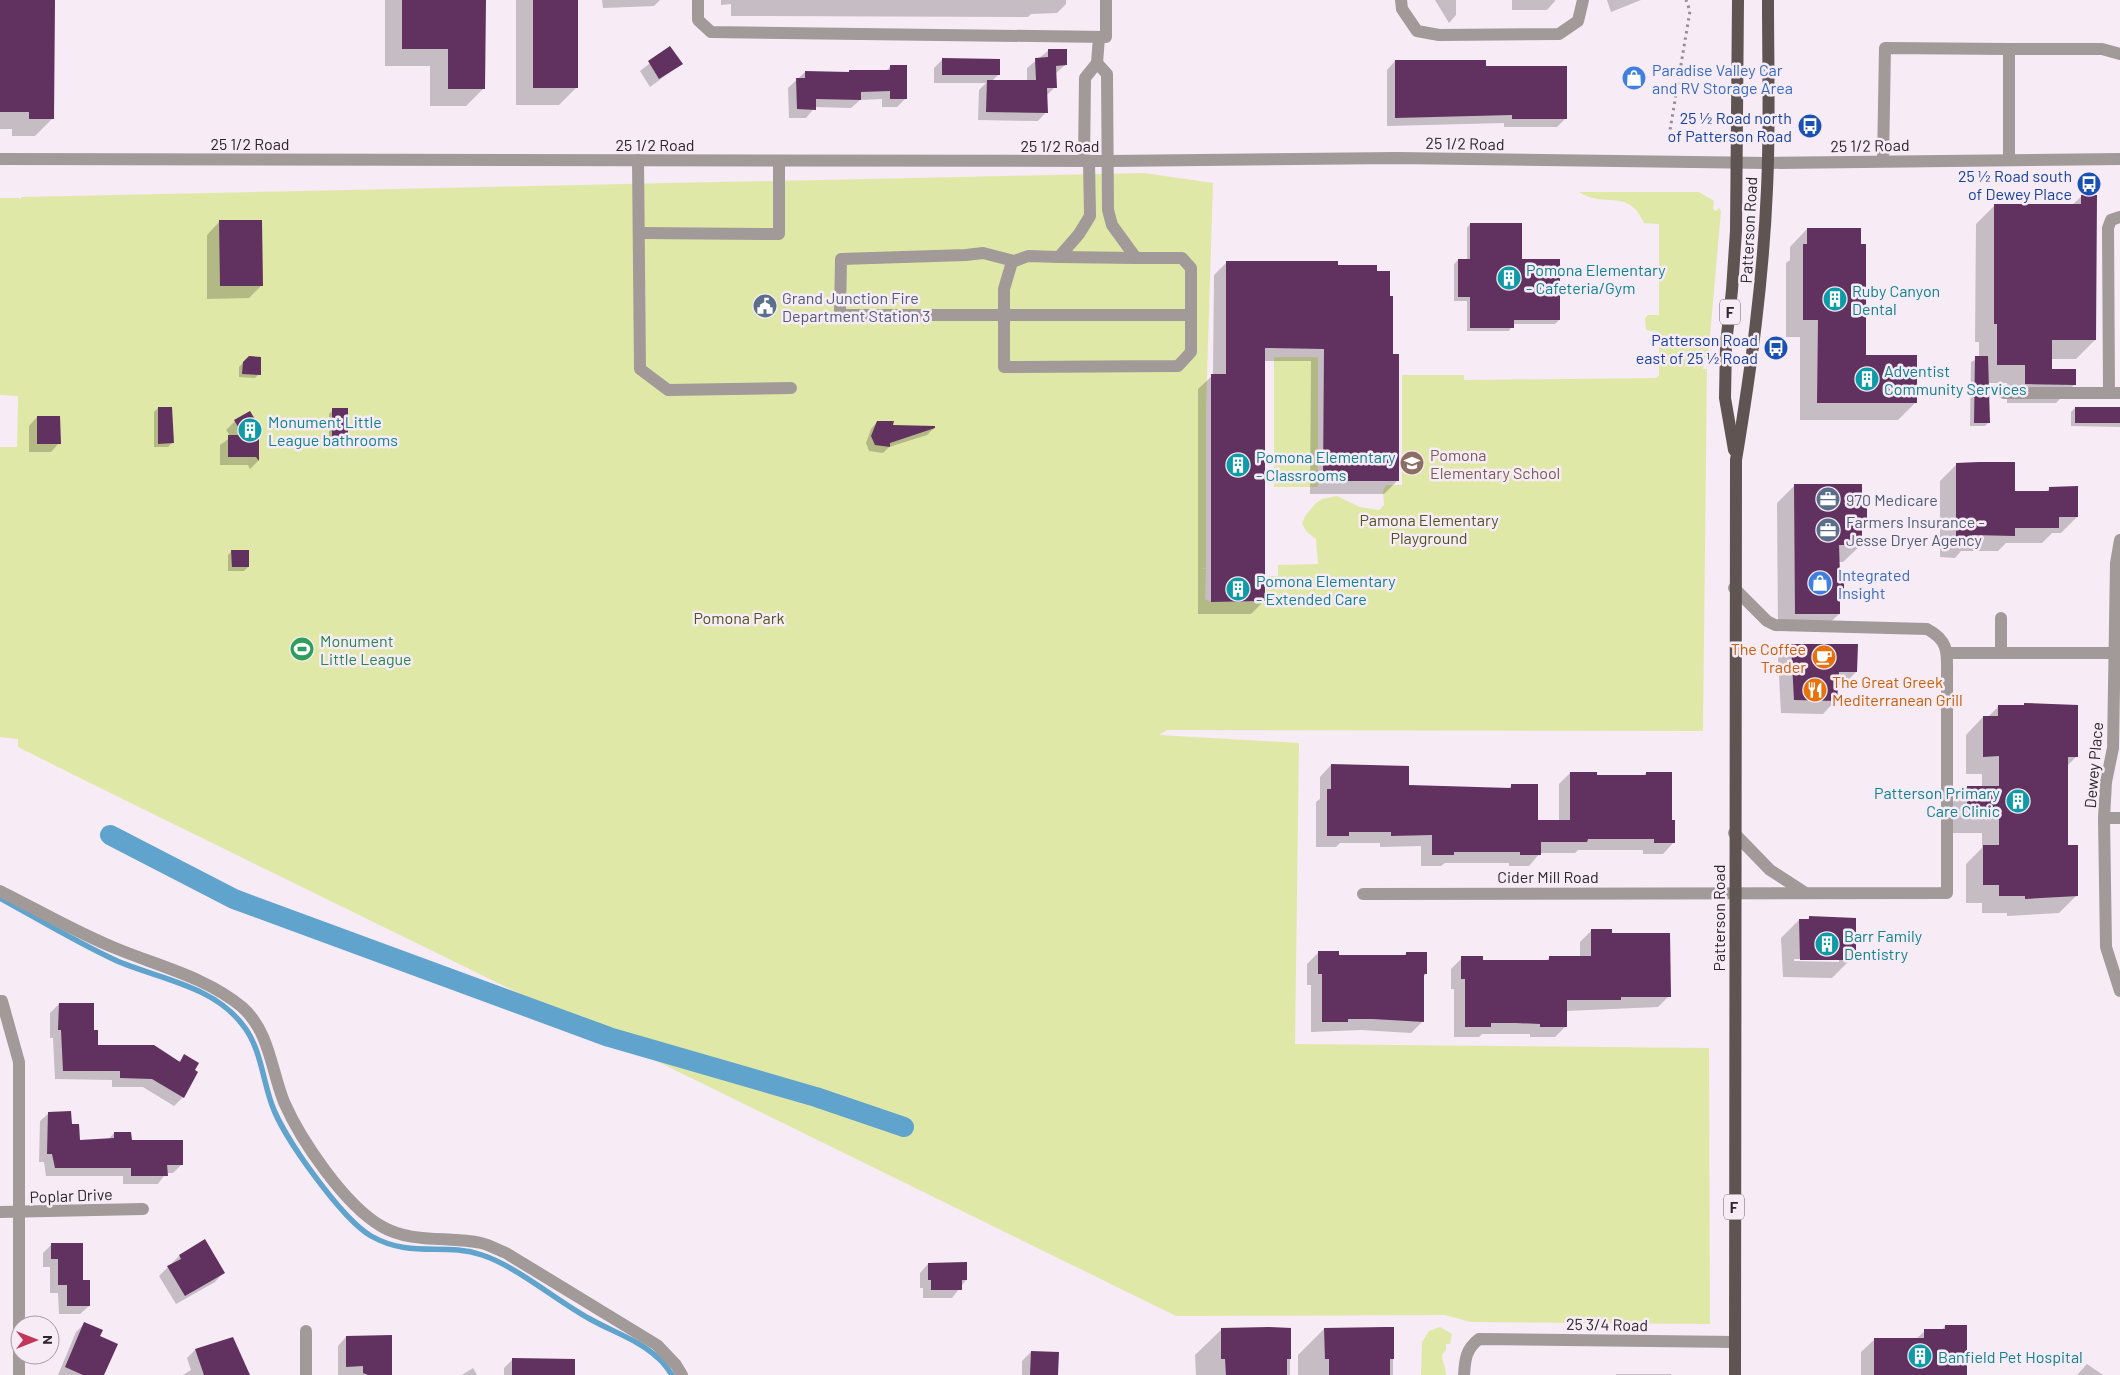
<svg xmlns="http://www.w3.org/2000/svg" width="2120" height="1375" font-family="Barlow,sans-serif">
<rect width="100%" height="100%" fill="#f7ebf6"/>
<g fill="#e0e8a7">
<path d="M1144,173L1213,183L1206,409V568L1201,569H1206L1205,599L1211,602H1266V578L1269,576H1278V565L1318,564L1316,539L1307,532L1302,524L1305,516L1316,503L1322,499L1337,496L1360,507L1379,510L1384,505L1383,491L1386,485H1402V375H1464V380L1657,378L1659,375V332L1646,330L1645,318L1648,315H1659V224L1644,223C1628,187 1605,209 1579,192H1699L1714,201L1713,209L1716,211L1719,208L1721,211L1708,358H1704L1703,369H1707L1703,731L1167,730L1159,735L1299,743L1295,1044L1709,1048L1710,1324L1471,1322L1445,1315L1176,1316L84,780L18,747V739L0,737V447H17L18,396L0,395V198H19L21,200V197Z"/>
<rect x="1274" y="357" width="44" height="130"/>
<path d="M1440,1327L1452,1334L1450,1344H1446V1350L1442,1355C1442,1362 1446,1367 1446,1375H1421L1422,1342L1429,1331Z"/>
</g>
<g fill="#0003" fill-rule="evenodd">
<path d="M0,0H54L53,118L35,136H12V129H0Z"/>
<path d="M385,0H485L484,88L466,106H430V66H385Z"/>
<path d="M516,0H576V88L559,105H516Z"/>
<path d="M602,0H660L654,6L603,8Z"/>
<path d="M721,0H1066V4L1057,13L1031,14L1028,17L731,16V4L721,5Z"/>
<path d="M1435,0H1456V15L1449,23Z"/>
<path d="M1512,0H1555V1L1547,10H1512Z"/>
<path d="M1607,0H1641L1611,12Z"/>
<path d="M670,48L681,64L650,87L640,71Z"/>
<path d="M1049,50L1065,65L1055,74V87L1046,96V112L1038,121L978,120L979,90L986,83H934V68L942,60L999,74L992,81H1027V68Z"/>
<path d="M1395,61L1484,67L1565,119L1557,127H1504V123L1387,126V70Z"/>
<path d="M891,66L906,98L897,107H882V99L860,100L851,108L815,107L806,118H789L788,88L805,72H885Z"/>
<path d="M2082,196L2095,340L2076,359H2051V370L2075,384L2056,403H2007V383H1988L1989,422L1985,426H1970L1971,362L1979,358V342H1975L1976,224L1995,205H2072Z"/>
<path d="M220,221L262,285L249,298L207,299V235Z"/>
<path d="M1470,224L1521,260L1559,320L1555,324H1513L1509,331H1467V301H1454V264L1458,260H1467V228Z"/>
<path d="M1807,229L1865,356L1916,402L1898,420H1800V337H1786V263L1790,260V247Z"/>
<path d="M1227,262L1337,266L1376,273L1392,355L1397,481L1384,494H1310L1311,361H1264V601L1251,614H1198V389L1213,375L1214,275Z"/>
<path d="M249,357L259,374L255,378L239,377V367Z"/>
<path d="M158,408L172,443L168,447H154V412Z"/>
<path d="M2075,408L2120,409V427L2071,426V412Z"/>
<path d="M333,410L347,441L343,445L329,444V414Z"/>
<path d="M37,417L59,443L51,452H29V426Z"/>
<path d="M235,421L258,426V461L250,469L248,465H220V445L231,437L226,430Z"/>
<path d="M877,422L891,426L934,428L927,435L889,447L883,453L869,451L866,443L871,429Z"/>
<path d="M1957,464L2014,493L2046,492L2050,488L2077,517L2061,533H2052L2042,543H2006L1998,551H1961L1955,558L1940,557V481Z"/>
<path d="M1795,485L1861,505L1865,525L1861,529V545L1843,562H1838L1839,576L1843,591L1839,595V614L1821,631H1778L1777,503Z"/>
<path d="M232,551L248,567L244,571H228V555Z"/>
<path d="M1791,645L1856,672L1843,685H1837L1836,700L1823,714L1781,713L1778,658Z"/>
<path d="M1999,706L2077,756L2067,766V846L2077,895L2059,913L2007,916V913H1982V903H1966V864L1982,848V833H1950V805L1967,787H1982V774H1966V735L1983,717H1988Z"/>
<path d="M1331,765L1407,786L1508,789L1511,786L1537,821H1559V784L1570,773L1595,776H1643L1646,773L1671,821L1674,842L1663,854H1643V850H1578L1575,853H1540L1529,866H1509V863H1445L1441,866H1421V846L1380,847V843H1340L1336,847H1316V802L1320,799V777Z"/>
<path d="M1810,917L1854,949L1850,954V960L1832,978L1783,977L1781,938L1799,920H1807ZM1794,959H1839V962L1794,961Z"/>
<path d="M1591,931L1611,934L1669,996L1658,1007L1566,1011V1026L1555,1037H1530V1034H1482L1479,1037H1454V989H1451V969L1462,958L1481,961H1546L1549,958H1580V942Z"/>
<path d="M1318,953L1338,956H1403L1407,953L1426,974L1423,977V1021L1411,1033L1361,1030L1311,1032V985H1307V964Z"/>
<path d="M59,1004L93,1031L96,1046L178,1062L185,1056L183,1097L174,1106L143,1087H112V1080L55,1079L53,1038H50V1013Z"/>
<path d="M49,1113L70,1126L78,1141L108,1140L114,1133L182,1164L173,1173H166L158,1184H123V1176H46L44,1162H39L40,1121Z"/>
<path d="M52,1244L82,1281L89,1306L80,1314H59L58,1293H50V1267H43V1253Z"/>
<path d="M179,1256L223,1273L215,1282L176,1304L159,1276Z"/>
<path d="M928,1264L966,1280L952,1298H923V1288H920V1273Z"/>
<path d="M85,1323L98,1337L103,1375H58L76,1332Z"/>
<path d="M1945,1326L1965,1375H1861V1352L1875,1339H1916L1925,1331H1941Z"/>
<path d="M1222,1329H1290V1375H1196L1195,1355Z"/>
<path d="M1324,1329H1393V1375H1298V1355Z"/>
<path d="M390,1336L392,1375H338V1346L346,1337Z"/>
<path d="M211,1344L212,1346L248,1375H183L191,1370L187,1358L195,1350Z"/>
<path d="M1031,1352L1057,1375H1022V1361Z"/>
<path d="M513,1359L574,1375H504V1368Z"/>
<path d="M2087,1364L2103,1375H2077Z"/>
<path d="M473,1368L477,1375H462Z"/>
<rect x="1616" y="1374" width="55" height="1"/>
</g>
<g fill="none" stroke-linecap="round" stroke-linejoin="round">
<path stroke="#60a4ce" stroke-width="5.5" d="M0,898C38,919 76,942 115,960C158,979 212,985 242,1024C261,1047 262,1078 272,1105C283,1137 342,1219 371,1236C412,1259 443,1242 482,1255C516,1266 557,1301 590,1319C613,1332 639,1340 658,1358C664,1363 668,1369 672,1375"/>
<path stroke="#60a4ce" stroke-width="20" d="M110,835L234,899L609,1037L816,1097L904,1127"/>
</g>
<g fill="#61325f">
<path d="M0,0H55L54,119H29V112H0Z"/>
<path d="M402,0H486L485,89H448V49H402Z"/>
<rect x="533" y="0" width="45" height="88"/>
<path d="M670,46L683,64L659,79L648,61Z"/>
<path d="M1048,49H1067V65L1056,66L1057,88H1047L1048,113L986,112L987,80H1036L1035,58L1048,57Z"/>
<path d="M942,58L1000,59V75H942Z"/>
<path d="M1395,60H1486V66H1567V119H1512V115L1395,118Z"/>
<path d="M890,65H907V99H890V91L861,92V100L816,99V110L797,109L796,78H805V71L849,72V70H890Z"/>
<path d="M2081,195H2097L2096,340H2052V369H2076V385L2025,384V365H1997V324H1994V204H2081Z"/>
<path d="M219,220H262L263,286H220Z"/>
<path d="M1470,223H1522V259H1560V320H1514V328H1470V297H1458V259H1470Z"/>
<path d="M1807,228H1861V244H1866V355H1917V403H1817L1818,320H1803V244H1807Z"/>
<path d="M1226,261H1338V265H1377V271H1390V296H1393V354H1399V481H1323L1324,349L1265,348V601L1211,602V374H1226Z"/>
<path d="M249,356L261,357V375L242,374L243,362Z"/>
<path d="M1975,356H1988L1990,423H1974Z"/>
<path d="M158,407H172L174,443L158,444Z"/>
<rect x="2075" y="407" width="45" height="16"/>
<rect x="332" y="408" width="16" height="33"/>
<path d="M250,411L259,426V461L256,457H228V435H243L234,420Z"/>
<path d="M37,416H60L61,444H37Z"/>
<path d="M877,421H894L893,425L935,426V428L890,443V447L875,445L871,436Z"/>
<path d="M1979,462H2015V491H2049V487L2078,486V517H2059V528H2015V536L1972,535V542H1956V463Z"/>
<path d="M1794,484H1862V503H1867V525H1862V545H1839L1840,575H1844V591H1840V614H1795Z"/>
<path d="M231,550H249V567H232Z"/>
<path d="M1791,644H1858L1857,672H1839L1837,701L1794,700Z"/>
<path d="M2024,703L2078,705V757H2068V845H2078V896L2025,899V896H1999V885H1983V845H1999V816H1967V786H1999V756L1983,757V716H1998V705H2024Z"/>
<path d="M1331,764L1409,766V785L1511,788V784H1538V820H1570V772H1597V775H1646V772H1672V820H1675V843H1654V839H1588L1587,842H1541V855H1520V852H1454V855H1432V835L1391,836V832H1349V836H1327V789H1331Z"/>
<path d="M1809,916L1856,918V950H1851V960H1800L1799,919H1809Z"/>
<path d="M1591,929H1612V933H1670L1671,997H1621V1000H1567V1027H1540V1024L1516,1023H1491V1027H1465V979H1461V956H1483V960H1549V956H1591Z"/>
<path d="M1318,951H1339V955H1406V952H1427V974H1424V1022L1373,1019H1348V1022H1322V974H1318Z"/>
<path d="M59,1003H94V1030H98V1045H154L180,1062L184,1054L199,1063L195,1070L198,1072L184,1098L152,1079L120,1078V1071H63L61,1030H58Z"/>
<path d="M71,1111L72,1124H79L80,1140L114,1138V1132H131L132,1140H183V1165H167L168,1176H131V1168H55L52,1154H47L48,1112Z"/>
<path d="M205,1239L225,1273L185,1296L167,1266L181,1259L179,1255Z"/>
<path d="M51,1243H83V1280H90V1306H67V1285H58V1259H51Z"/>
<path d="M967,1262V1280H962V1290H931V1280H928V1263Z"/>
<path d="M84,1322L103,1330L100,1336L118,1344L104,1375H83L65,1367Z"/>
<path d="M1945,1325H1967V1375H1874V1338H1924V1329H1945Z"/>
<path d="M1269,1327L1291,1328V1359H1287V1375H1226L1225,1359H1221V1328Z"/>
<path d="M1386,1327H1394V1359H1390V1375H1329V1359H1325L1324,1328Z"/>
<path d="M392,1335V1375H368L363,1373V1366L346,1367V1336Z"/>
<path d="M233,1337L250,1375H204L195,1349Z"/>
<path d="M1031,1351L1059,1352L1058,1375H1030Z"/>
<path d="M512,1358L575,1359V1375H512Z"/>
</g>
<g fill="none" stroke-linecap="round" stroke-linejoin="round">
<path stroke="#978f97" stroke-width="3" stroke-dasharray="2.5 4" stroke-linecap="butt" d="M1669,136L1690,11L1686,0"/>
<g stroke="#a19a98" stroke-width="12">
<path d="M698,0V20L711,32L1106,37V0"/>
<path d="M1401,0L1402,9L1417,31L1439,35L1559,34L1578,21L1583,0"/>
<path d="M0,159L1108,161L1397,158L1767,163L2120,159"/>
<path d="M2009,159V49H2102L2120,54"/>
<path d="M638,160L640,369L668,390L791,388"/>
<path d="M1084,161L1085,78L1097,63L1099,37"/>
<path d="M1089,161L1090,216L1079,234L1059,257L1028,256L1012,262L1004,289V367L1178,366L1191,352V268L1182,258H1136L1112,225L1108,210L1107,74L1097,63"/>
<path d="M1883,161L1885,48L2009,49"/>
<path d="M639,233L779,234V161"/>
<path d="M1059,257L1136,258"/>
<path d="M1014,261L983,253L966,255L841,259L840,315H1191"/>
<path d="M2004,393H2120"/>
<path d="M2109,393L2108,228L2111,220L2120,217"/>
<path d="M2120,540L2116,563L2113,748L2106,782L2104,818L2106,947L2120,991"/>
<path d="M2001,618V653"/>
<path d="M1947,653H2114"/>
<path d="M2104,818H2120"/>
<path d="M1734,833L1770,870L1804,892"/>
<path d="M0,891C38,910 76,932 115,948C158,966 206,977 242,1007C270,1032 271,1070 284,1102C301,1141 345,1205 381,1226C411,1244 449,1236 481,1243C490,1245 498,1250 506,1253L657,1345L676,1365L682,1375"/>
<path d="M1363,894L1947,893V678C1947,654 1950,641 1927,629L1775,625L1767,621L1734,588"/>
<path d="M0,1001H2L19,1062V1375"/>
<path d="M0,1212L143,1209"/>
<path d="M306,1331V1375"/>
<path d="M1464,1375C1465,1359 1466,1349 1479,1339L1735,1342"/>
</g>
<g stroke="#605452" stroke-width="12">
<path d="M1734,450L1725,398L1726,344L1732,290L1736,231L1738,0"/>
<path d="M1735,1375L1736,460C1751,369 1763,282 1767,189C1770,127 1768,63 1768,0"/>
</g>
</g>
<defs>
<symbol id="shop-disc" viewBox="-11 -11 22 22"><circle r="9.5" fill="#3f7fe0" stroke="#f7ebf6"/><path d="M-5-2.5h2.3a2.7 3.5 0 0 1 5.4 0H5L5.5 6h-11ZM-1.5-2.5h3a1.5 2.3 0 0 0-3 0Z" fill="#fff"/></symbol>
<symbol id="bus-disc" viewBox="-11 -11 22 22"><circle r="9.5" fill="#1a4fb4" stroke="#f7ebf6"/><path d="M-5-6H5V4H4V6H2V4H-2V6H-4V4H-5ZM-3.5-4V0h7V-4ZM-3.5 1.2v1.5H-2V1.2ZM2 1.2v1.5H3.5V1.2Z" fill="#fff"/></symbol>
<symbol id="building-disc" viewBox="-11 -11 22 22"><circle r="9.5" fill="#0f9aa8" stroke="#f7ebf6"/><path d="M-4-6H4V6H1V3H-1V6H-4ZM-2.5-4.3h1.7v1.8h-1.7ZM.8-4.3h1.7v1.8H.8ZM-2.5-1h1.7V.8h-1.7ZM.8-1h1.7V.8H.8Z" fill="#fff"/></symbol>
<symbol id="civic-disc" viewBox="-11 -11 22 22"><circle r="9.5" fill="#5c6f8a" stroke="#f7ebf6"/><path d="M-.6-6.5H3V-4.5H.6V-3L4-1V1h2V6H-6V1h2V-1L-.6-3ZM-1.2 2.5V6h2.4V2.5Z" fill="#fff"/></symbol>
<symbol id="school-disc" viewBox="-11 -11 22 22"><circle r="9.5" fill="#8d6e63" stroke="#f7ebf6"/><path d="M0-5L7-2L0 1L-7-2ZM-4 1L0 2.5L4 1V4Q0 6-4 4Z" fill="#fff"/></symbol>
<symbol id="office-disc" viewBox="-11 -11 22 22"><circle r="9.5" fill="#5c6f8a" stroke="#f7ebf6"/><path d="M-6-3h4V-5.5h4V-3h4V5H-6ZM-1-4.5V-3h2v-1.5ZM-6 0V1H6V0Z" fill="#fff"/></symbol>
<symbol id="stadium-disc" viewBox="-11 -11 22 22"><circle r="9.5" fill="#2e9e5b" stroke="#f7ebf6"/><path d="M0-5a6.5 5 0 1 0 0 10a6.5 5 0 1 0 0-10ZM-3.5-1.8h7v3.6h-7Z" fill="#fff"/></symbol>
<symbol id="cafe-disc" viewBox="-11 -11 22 22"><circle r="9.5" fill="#e8710a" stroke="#f7ebf6"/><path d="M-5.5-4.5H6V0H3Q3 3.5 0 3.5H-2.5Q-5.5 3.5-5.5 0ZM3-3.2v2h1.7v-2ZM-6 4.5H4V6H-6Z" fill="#fff"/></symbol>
<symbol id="restaurant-disc" viewBox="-11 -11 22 22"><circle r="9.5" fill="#e8710a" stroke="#f7ebf6"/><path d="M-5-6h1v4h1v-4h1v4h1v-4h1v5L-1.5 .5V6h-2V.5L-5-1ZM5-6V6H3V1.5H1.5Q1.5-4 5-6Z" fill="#fff"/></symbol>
</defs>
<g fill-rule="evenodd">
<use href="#shop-disc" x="1620" y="64" width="28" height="28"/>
<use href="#bus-disc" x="1796" y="112" width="28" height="28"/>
<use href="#bus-disc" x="2075" y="170" width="28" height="28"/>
<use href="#building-disc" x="1495" y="264" width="28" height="28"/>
<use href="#building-disc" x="1821" y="285" width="28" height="28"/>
<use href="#civic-disc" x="751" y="292" width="28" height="28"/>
<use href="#bus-disc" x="1762" y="334" width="28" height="28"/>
<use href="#building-disc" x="1853" y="365" width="28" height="28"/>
<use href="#building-disc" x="236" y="416" width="28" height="28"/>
<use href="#school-disc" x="1398" y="449" width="28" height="28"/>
<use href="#building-disc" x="1224" y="451" width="28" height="28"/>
<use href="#office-disc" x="1814" y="485" width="28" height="28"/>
<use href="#office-disc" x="1814" y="516" width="28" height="28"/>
<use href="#shop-disc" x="1806" y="569" width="28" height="28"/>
<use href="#building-disc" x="1224" y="575" width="28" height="28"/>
<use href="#stadium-disc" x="288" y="635" width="28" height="28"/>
<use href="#cafe-disc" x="1810" y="643" width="28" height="28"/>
<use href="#restaurant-disc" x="1801" y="676" width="28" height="28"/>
<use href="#building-disc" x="2004" y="787" width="28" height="28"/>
<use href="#building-disc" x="1813" y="930" width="28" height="28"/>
<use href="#building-disc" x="1906" y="1342" width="28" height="28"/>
</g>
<g text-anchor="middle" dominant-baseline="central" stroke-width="5" stroke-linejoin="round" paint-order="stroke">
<g fill="#f7ebf6" stroke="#686268" stroke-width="1">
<rect x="1720" y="299.5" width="20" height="25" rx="4"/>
<rect x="1724" y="1194.5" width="20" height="25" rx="4"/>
</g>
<g font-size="15" font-weight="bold" fill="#2b272b">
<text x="1730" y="312">F</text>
<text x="1734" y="1207">F</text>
</g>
<g font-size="16" fill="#366cbe" stroke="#f7ebf6" text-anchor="start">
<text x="1652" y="69">Paradise Valley Car<tspan x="1652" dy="18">and RV Storage Area</tspan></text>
<text x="1838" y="574">Integrated<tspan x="1838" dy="18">Insight</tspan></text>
</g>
<g font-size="16" fill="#164399" stroke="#f7ebf6" text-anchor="end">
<text x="1792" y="117">25 ½ Road north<tspan x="1792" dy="18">of Patterson Road</tspan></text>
<text x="2072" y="175">25 ½ Road south<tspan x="2072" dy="18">of Dewey Place</tspan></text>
<text x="1758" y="339">Patterson Road<tspan x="1758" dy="18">east of 25 ½ Road</tspan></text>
</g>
<g font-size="16" fill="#2b272b" stroke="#f7ebf6">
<text x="250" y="143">25 1/2 Road</text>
<text transform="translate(1465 143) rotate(1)">25 1/2 Road</text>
<text x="655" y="144">25 1/2 Road</text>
<text x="1060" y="145">25 1/2 Road</text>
<text transform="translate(1870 145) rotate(-1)">25 1/2 Road</text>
<text transform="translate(1748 230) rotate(-87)">Patterson Road</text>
<text transform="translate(2093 765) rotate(-85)">Dewey Place</text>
<text x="1548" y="876">Cider Mill Road</text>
<text transform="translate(1718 918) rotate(-90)">Patterson Road</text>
<text transform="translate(71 1195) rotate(-2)">Poplar Drive</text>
<text transform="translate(1607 1324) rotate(1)">25 3/4 Road</text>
</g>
<g font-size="16" fill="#0d838f" stroke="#f7ebf6" text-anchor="start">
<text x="1526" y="269">Pomona Elementary<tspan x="1526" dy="18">- Cafeteria/Gym</tspan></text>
<text x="1852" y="290">Ruby Canyon<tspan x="1852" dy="18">Dental</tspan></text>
<text x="1884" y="370">Adventist<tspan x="1884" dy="18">Community Services</tspan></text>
<text x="268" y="421">Monument Little<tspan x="268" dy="18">League bathrooms</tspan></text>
<text x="1256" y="456">Pomona Elementary<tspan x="1256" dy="18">- Classrooms</tspan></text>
<text x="1256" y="580">Pomona Elementary<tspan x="1256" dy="18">- Extended Care</tspan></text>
<text x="2000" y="792" text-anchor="end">Patterson Primary<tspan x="2000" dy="18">Care Clinic</tspan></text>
<text x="1844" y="935">Barr Family<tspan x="1844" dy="18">Dentistry</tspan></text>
<text x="1938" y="1356">Banfield Pet Hospital</text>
</g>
<g font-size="16" fill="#4e5e75" stroke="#f7ebf6" text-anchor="start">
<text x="782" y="297">Grand Junction Fire<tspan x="782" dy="18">Department Station 3</tspan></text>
<text x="1846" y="499">970 Medicare</text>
<text x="1846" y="521">Farmers Insurance -<tspan x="1846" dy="18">Jesse Dryer Agency</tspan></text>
</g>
<g font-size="16" fill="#785e54" stroke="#f7ebf6" text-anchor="start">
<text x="1430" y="454">Pomona<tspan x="1430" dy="18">Elementary School</tspan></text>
</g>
<g font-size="16" fill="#505420" stroke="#f7ebf6">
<text x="1429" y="519">Pamona Elementary<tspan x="1429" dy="18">Playground</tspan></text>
<text x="739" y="617">Pomona Park</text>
</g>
<g font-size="16" fill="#27864d" stroke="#f7ebf6" text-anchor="start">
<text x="320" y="640">Monument<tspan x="320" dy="18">Little League</tspan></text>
</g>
<g font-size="16" fill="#c56008" stroke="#f7ebf6" text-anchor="end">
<text x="1806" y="648">The Coffee<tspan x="1806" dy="18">Trader</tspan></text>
<text x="1832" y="681" text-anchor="start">The Great Greek<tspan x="1832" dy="18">Mediterranean Grill</tspan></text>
</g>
</g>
<g transform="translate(35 1340) rotate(90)"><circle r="24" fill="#f7ebf6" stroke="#a59da5"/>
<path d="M0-4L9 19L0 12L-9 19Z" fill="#c4355a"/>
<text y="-8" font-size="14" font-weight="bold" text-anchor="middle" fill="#2b272b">N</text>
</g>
</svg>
